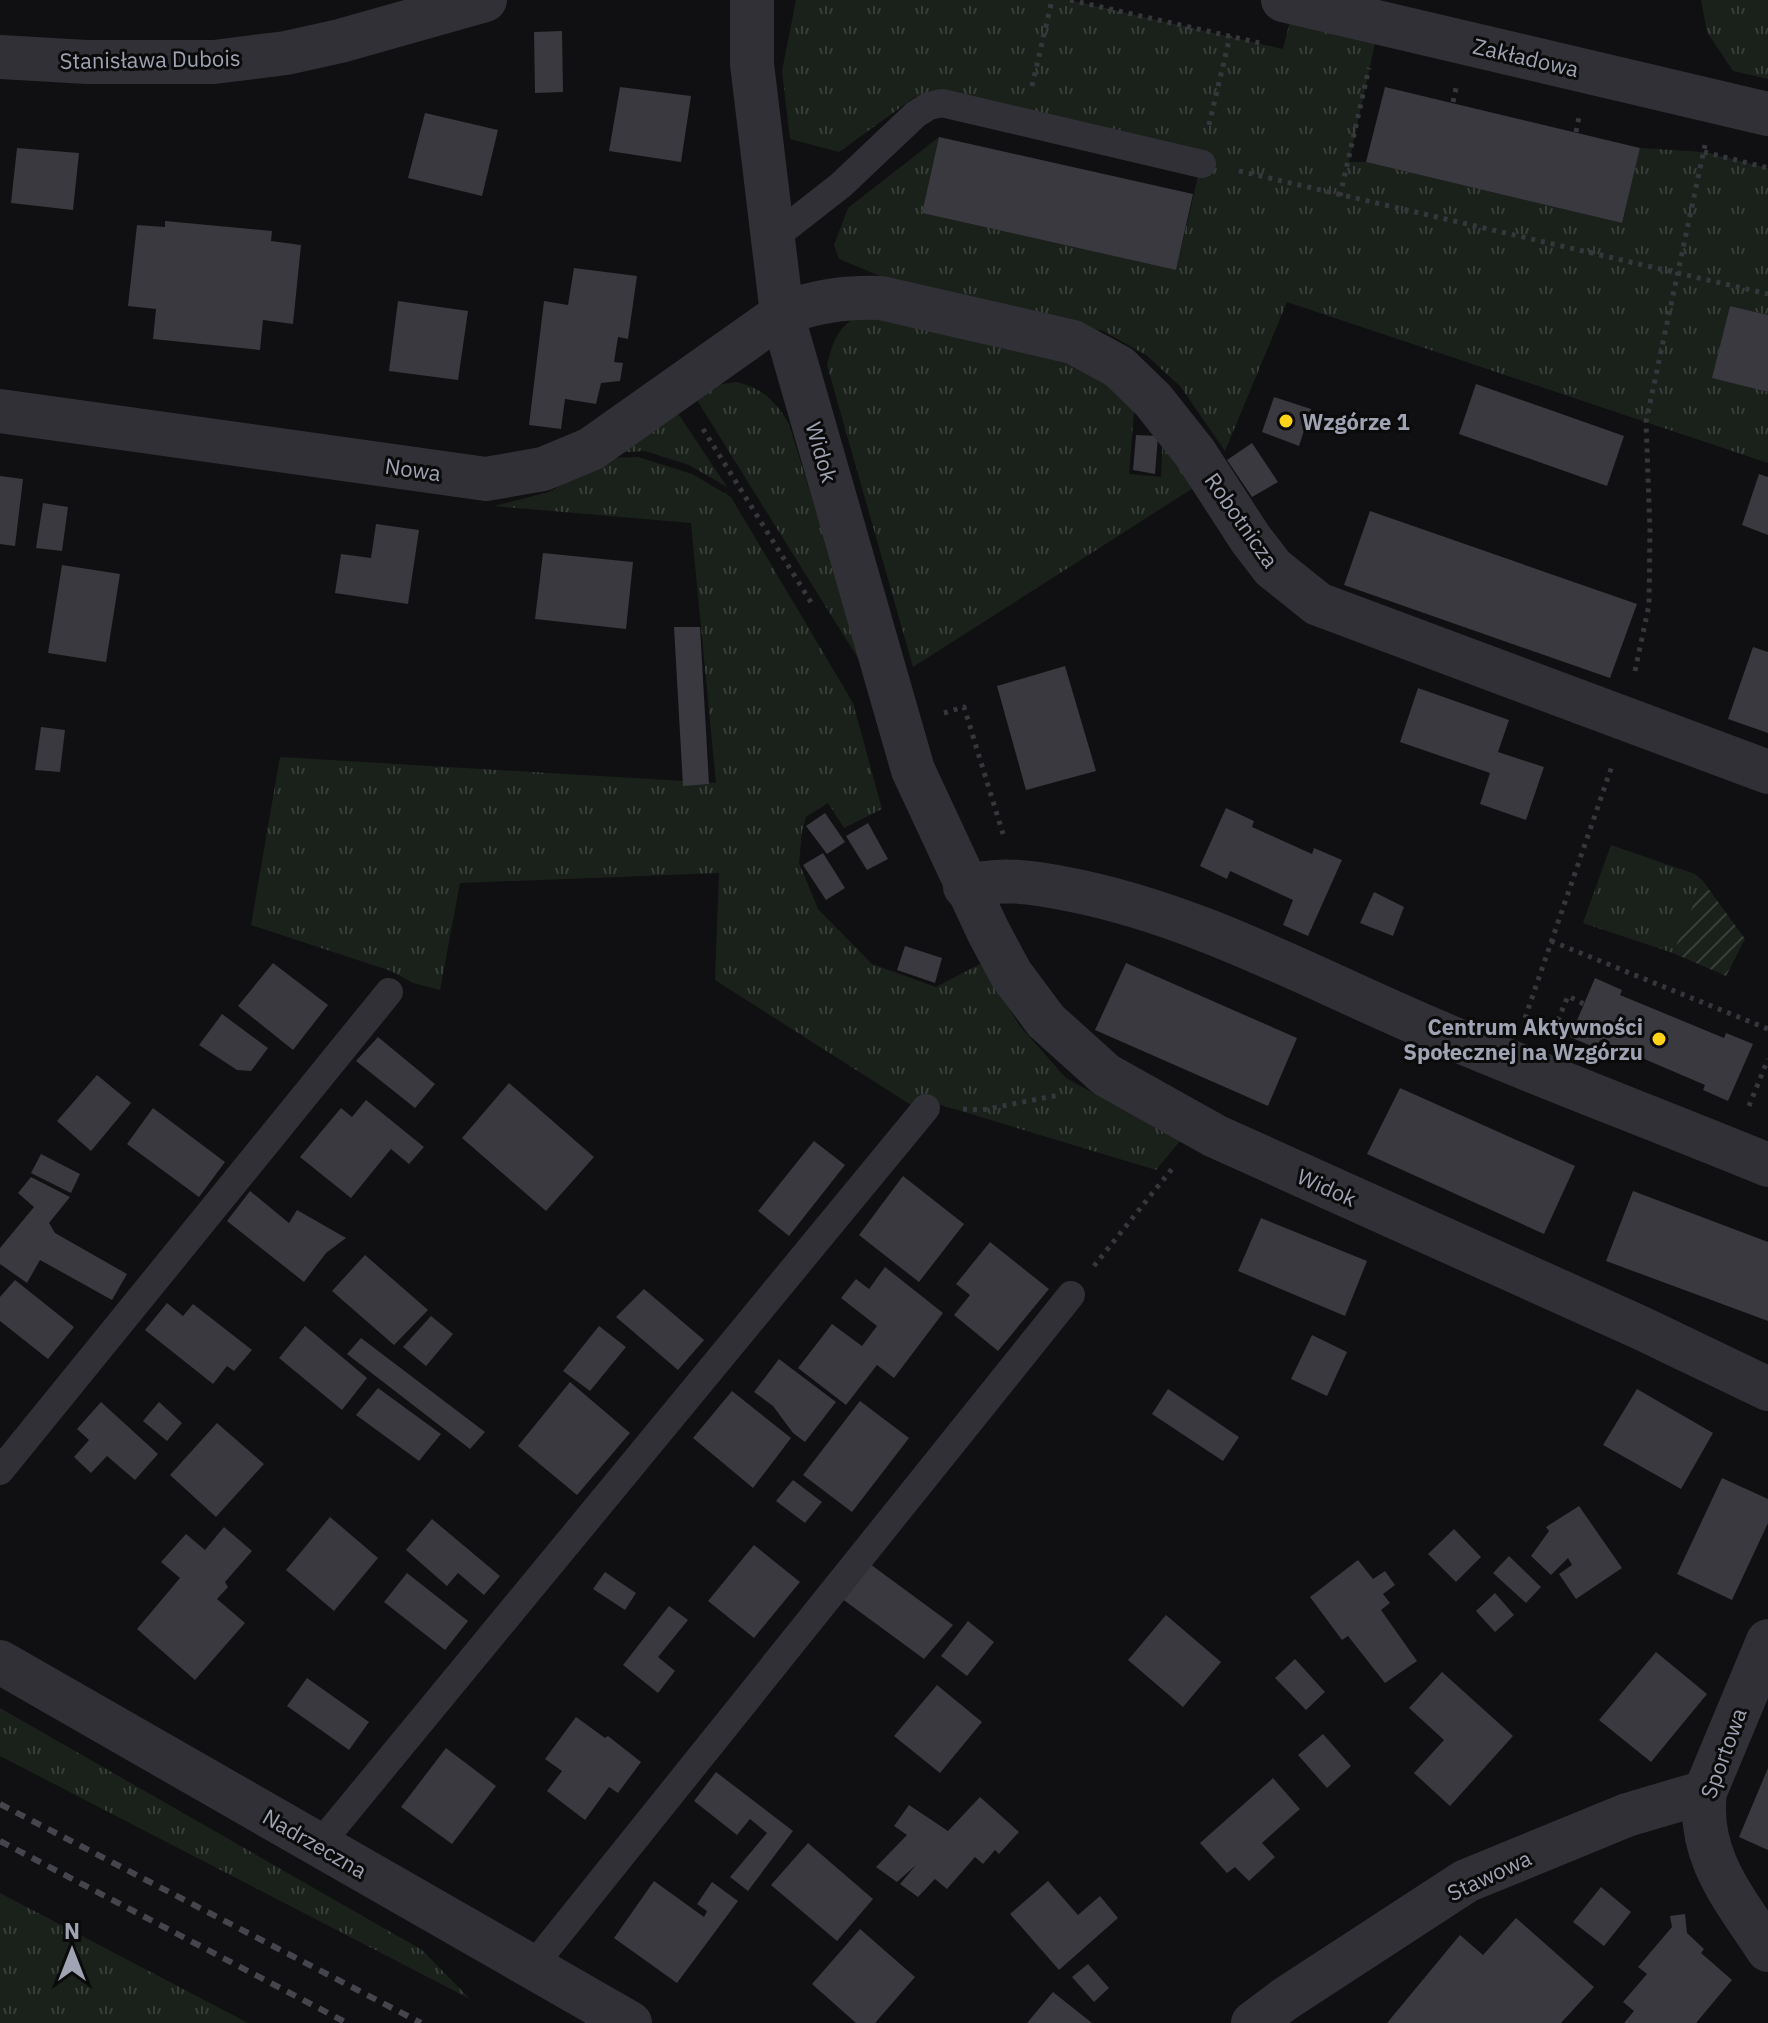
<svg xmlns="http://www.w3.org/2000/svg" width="1768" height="2023" font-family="'IBM Plex Sans',sans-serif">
<defs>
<pattern id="grass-tufts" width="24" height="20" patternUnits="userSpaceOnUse" patternTransform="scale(2)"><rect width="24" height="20" fill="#1a211b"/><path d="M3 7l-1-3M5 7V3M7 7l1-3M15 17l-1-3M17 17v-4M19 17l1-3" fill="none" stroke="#383e3a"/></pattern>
<pattern id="garden-furrows" width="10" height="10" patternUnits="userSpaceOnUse" patternTransform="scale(2)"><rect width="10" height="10" fill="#1a211b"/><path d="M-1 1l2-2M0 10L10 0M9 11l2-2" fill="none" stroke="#383e3a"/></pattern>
</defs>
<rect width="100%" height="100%" fill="#100f11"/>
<g fill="url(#grass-tufts)">
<path d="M796,0H1070L1283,49L1290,21L1376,39L1349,162H1366L1622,223L1640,148L1704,152L1768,168V315L1730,306L1713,378L1768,392V463L1287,302L1225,451L1180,386L1146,355L1103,331L885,278L839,259L834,245L848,208L939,137L922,213L1176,270L1201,164L915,97L839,152L790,139L782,71Z"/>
<path d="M1701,0H1768V79L1733,71L1707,32Z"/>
<path d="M861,313L1077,360L1135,399L1129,474L1161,477L1163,432L1201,483L913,667L827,365C834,338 837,329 861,313Z"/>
<path d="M737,382C764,389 775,401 789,424L864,668L695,397L715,385Z"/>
<path d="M675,409L727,487L689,465L645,451L613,453Z"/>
<path d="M638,457L692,474L731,497L853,703L882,809L844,828L828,803L806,817L802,831L799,863L818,909L872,964L936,987L982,963L1019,1025L1066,1078L1180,1141L1156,1170L928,1101L911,1105L715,980L719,873L460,883L440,990L413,983L391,971L251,925L280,757L716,783L691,523L494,506L549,492L610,458Z"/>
<path d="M1611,845L1695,874L1703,881L1673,953L1583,923Z"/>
<path d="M0,1708L422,1950L470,1999L0,1756Z"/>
<path d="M0,1893L248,2023H0Z"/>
</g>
<path fill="url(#garden-furrows)" d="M1703,881L1745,939L1726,976L1673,953Z"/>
<g fill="#39393f">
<path d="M562,31L563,92L535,93L534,32Z"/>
<path d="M620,87L691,96L681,162L609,151Z"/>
<path d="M1385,87L1640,148L1622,223L1366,162Z"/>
<path d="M425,113L498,130L482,196L408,178Z"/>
<path d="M939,137L1193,194L1176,270L922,213Z"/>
<path d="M17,148L79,153L73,210L11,203Z"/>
<path d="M165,221L272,231L271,241L301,245L293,324L263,320L260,350L153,339L156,309L128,306L137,225L165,227Z"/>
<path d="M574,268L637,276L628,339L618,337L614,362L623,363L620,381L601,383L596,404L565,399L561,429L529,425L544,301L568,305Z"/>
<path d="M398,301L468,311L458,380L389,371Z"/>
<path d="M1730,306L1768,315V392L1712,378Z"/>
<path d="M1476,384L1624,436L1607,486L1459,434Z"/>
<path d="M1274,397L1311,409L1299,446L1262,432Z"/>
<path d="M1136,435L1158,436L1155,474L1133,470Z"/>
<path d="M1252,443L1278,482L1252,497L1227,460Z"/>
<path d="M1759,474L1768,477V535L1742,525Z"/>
<path d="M0,476L23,479L15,546L0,544Z"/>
<path d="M43,503L68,507L62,551L36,548Z"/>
<path d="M1370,511L1637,604L1610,678L1344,585Z"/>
<path d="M376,524L419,530L408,604L335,593L341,554L371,558Z"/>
<path d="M543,553L633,562L626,629L535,619Z"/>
<path d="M62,565L120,574L106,662L48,653Z"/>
<path d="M674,627H700L709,784L683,786Z"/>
<path d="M1753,647L1768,652V733L1728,719Z"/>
<path d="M1065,666L1096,771L1026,790L997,686Z"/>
<path d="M1418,688L1509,720L1498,752L1544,767L1526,820L1480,804L1490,773L1400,742Z"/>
<path d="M41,727L65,730L60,772L35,770Z"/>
<path d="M1226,808L1254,821L1252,827L1312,854L1314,848L1342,860L1308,936L1283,925L1293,900L1230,871L1227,879L1200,866Z"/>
<path d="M825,813L845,842L827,854L806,826Z"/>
<path d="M868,823L888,859L867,870L846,836Z"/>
<path d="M823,853L845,888L826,900L803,865Z"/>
<path d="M1374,892L1404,907L1393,936L1360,923Z"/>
<path d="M905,946L942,958L935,983L897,970Z"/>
<path d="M273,963L328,1005L293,1050L238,1006Z"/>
<path d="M1126,963L1297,1038L1268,1106L1095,1030Z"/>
<path d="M1595,978L1622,990L1620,995L1724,1038L1726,1033L1753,1044L1728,1101L1703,1090L1705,1085L1600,1040L1596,1048L1570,1037Z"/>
<path d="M222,1014L268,1048L251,1071L237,1070L199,1045Z"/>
<path d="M378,1037L435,1084L415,1108L356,1061Z"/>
<path d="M97,1075L131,1103L91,1151L57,1121Z"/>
<path d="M509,1083L594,1157L546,1211L462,1138Z"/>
<path d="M1400,1088L1575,1166L1544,1234L1367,1154Z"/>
<path d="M366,1100L424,1147L409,1164L391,1149L351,1198L300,1157L341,1108L352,1117Z"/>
<path d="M153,1108L225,1162L199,1197L127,1144Z"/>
<path d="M814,1141L845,1165L789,1236L758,1211Z"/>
<path d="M41,1154L80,1174L71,1193L31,1173Z"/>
<path d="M903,1176L964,1224L919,1282L859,1235Z"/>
<path d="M31,1177L70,1197L49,1223L55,1233L127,1274L112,1300L40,1260L27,1283L0,1264V1248L34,1207L18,1193Z"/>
<path d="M250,1191L289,1223L297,1210L346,1238L326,1253L304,1282L227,1221Z"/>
<path d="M1633,1191L1768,1242V1321L1606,1261Z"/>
<path d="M1261,1218L1367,1261L1345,1316L1238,1271Z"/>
<path d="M990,1242L1049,1289L998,1351L954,1315L970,1295L956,1284Z"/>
<path d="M365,1255L428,1310L394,1345L332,1291Z"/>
<path d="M885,1267L943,1313L894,1378L877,1365L846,1405L798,1368L832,1324L862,1346L877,1326L841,1298L856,1279L869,1289Z"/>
<path d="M15,1280L74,1327L48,1359L0,1321V1297Z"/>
<path d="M644,1289L704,1340L678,1370L616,1317Z"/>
<path d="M167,1303L183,1316L193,1304L252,1350L234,1371L227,1366L213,1384L145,1330Z"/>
<path d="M431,1316L453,1334L426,1366L403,1347Z"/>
<path d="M305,1326L367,1378L342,1410L279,1358Z"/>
<path d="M599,1326L626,1347L590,1391L563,1371Z"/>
<path d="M1312,1335L1347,1352L1327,1396L1291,1379Z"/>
<path d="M361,1338L485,1432L470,1449L347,1354Z"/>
<path d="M779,1359L836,1402L805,1442L793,1433L773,1406L754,1392Z"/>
<path d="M570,1382L630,1433L577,1495L518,1446Z"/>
<path d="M378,1388L441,1434L419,1461L356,1415Z"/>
<path d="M1168,1389L1239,1437L1223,1461L1152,1414Z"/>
<path d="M1637,1389L1713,1433L1681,1489L1603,1445Z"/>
<path d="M732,1391L791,1438L753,1488L693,1438Z"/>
<path d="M860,1401L909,1438L852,1512L803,1475Z"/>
<path d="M101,1402L158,1454L135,1480L107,1456L91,1473L74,1457L89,1440L77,1429Z"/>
<path d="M159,1402L182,1423L167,1441L143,1421Z"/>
<path d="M217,1423L264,1464L216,1517L170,1475Z"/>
<path d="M1722,1478L1768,1499V1523L1732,1600L1677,1574Z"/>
<path d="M793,1480L822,1502L805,1523L776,1501Z"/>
<path d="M1579,1506L1622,1568L1576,1599L1559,1574L1572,1565L1568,1558L1551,1575L1531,1556L1549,1531L1546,1527Z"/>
<path d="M330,1517L378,1558L334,1611L286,1570Z"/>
<path d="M432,1519L500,1576L484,1595L458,1573L447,1586L406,1550Z"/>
<path d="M224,1527L252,1551L225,1582L228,1587L217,1599L245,1623L195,1680L137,1629L180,1578L161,1562L186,1534L205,1550Z"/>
<path d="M1454,1529L1481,1557L1456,1582L1428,1554Z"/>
<path d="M754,1545L800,1582L754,1638L708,1601Z"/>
<path d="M1509,1556L1541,1587L1526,1603L1493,1573Z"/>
<path d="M1358,1560L1373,1579L1385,1571L1395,1585L1383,1594L1390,1603L1381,1610L1417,1661L1385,1683L1348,1636L1342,1640L1310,1597Z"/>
<path d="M870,1564L953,1625L924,1659L841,1598Z"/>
<path d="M605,1572L636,1593L625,1610L593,1589Z"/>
<path d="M407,1573L468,1621L445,1650L384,1602Z"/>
<path d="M1495,1593L1514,1615L1495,1632L1476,1611Z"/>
<path d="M669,1606L688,1620L658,1657L675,1671L658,1693L623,1665Z"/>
<path d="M1166,1615L1221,1662L1183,1707L1128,1660Z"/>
<path d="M968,1621L994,1642L967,1676L941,1656Z"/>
<path d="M1656,1652L1707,1694L1651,1762L1599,1720Z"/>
<path d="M1295,1659L1325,1692L1306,1710L1275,1678Z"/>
<path d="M1442,1672L1513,1736L1450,1806L1414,1773L1444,1740L1409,1708Z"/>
<path d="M307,1678L369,1722L349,1750L287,1706Z"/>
<path d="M937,1685L982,1722L940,1773L894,1736Z"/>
<path d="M576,1717L605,1738L608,1736L641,1762L618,1793L609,1787L585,1820L547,1791L562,1771L545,1759Z"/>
<path d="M1323,1734L1351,1766L1327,1788L1298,1755Z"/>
<path d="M446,1748L496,1786L452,1844L401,1807Z"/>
<path d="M1768,1768V1850L1739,1837Z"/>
<path d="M716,1772L793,1831L748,1891L730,1877L767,1833L750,1819L737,1835L694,1801Z"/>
<path d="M1273,1778L1300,1809L1262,1843L1275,1857L1249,1881L1235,1867L1227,1873L1200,1843Z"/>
<path d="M980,1797L1019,1832L999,1854L995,1850L983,1864L975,1857L947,1889L935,1879L918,1897L900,1884L916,1865L897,1882L876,1867L907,1835L894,1826L909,1805L948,1831Z"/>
<path d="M808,1843L873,1899L837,1941L771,1885Z"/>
<path d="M654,1881L704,1917L707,1911L697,1904L712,1882L738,1901L677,1983L614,1938Z"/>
<path d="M1048,1881L1078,1915L1100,1896L1118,1918L1059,1970L1010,1914Z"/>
<path d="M1601,1887L1631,1912L1604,1946L1573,1922Z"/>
<path d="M1685,1914L1687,1933L1704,1949L1701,1953L1732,1980L1696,2023H1624L1634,2011L1623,2002L1647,1974L1638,1967L1672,1927L1670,1916Z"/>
<path d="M1516,1918L1594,1987L1561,2023H1387L1460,1935L1483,1955Z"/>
<path d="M860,1929L915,1977L875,2023H856L812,1984Z"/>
<path d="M1088,1964L1109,1988L1094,2002L1072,1977Z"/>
<path d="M1053,1992L1092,2023H1027Z"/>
</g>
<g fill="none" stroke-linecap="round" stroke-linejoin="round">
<g stroke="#36373d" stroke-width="5" stroke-dasharray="4 6" stroke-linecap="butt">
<path d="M1070,0L1260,43"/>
<path d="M1032,86L1052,0"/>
<path d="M1453,102L1456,88"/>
<path d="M1209,125L1230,36"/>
<path d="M1576,132L1579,117"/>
<path d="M1704,152L1768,168"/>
<path d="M1239,171L1768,294"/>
<path d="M1340,196L1369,68"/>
<path d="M703,429L814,607"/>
<path d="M1635,671L1649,605L1650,531L1646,422L1705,145"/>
<path d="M944,713L964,707L1003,834"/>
<path d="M1551,941L1768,1029"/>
<path d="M1525,1018L1613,763"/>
<path d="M1554,1030L1568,996L1584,1004"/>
<path d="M1749,1106L1768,1059"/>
<path d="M963,1109L982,1110L1059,1095"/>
<path d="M1094,1266L1175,1165"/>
</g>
<g stroke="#303036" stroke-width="28">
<path d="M772,239L841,185L916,114L929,106L942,103L1202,164"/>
<path d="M0,1471L389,992"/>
<path d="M319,1845L926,1108"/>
<path d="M532,1967L1071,1295"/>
</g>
<g stroke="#303036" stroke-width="44">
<path d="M752,0V64L782,314L913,770L988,931L1011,974L1046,1021L1106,1075L1215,1136L1641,1328L1768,1389"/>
<path d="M1283,0L1768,114"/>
<path d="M0,57L87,62H214L286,53L340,41L485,0"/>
<path d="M0,411L486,479L543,469L591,449L782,314C815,301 845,297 881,298L1073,342L1119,367L1153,400L1195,453L1250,538L1273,568L1318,604L1768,772"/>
<path d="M965,887C999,877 1033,882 1067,889C1203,915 1325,986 1452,1038C1557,1082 1663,1122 1768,1165"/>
<path d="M1768,1641L1705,1792C1697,1857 1735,1899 1768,1950"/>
<path d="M0,1662L630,2023"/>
<path d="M1253,2023L1285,1999L1466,1881L1627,1815L1705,1792"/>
</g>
<g stroke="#45464d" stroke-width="6" stroke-dasharray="10 8" stroke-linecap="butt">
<path d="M0,1804L421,2023"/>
<path d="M0,1841L347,2023"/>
</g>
</g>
<g fill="#fed31a" stroke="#0b0b0c" stroke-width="3">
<circle cx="1286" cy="421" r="8"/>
<circle cx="1659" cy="1039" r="8"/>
</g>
<g text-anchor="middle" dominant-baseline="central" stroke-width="6" stroke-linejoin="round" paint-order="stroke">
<g font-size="22" fill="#9fa3b3" stroke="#0b0b0c">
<text transform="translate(1526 57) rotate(13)">Zakładowa</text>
<text transform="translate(150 59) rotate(-1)">Stanisława Dubois</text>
<text transform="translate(822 452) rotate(74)">Widok</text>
<text transform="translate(413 469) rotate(8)">Nowa</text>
<text transform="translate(1242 520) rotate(55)">Robotnicza</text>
<text transform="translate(1327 1187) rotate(24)">Widok</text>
<text transform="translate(1723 1753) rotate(-70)">Sportowa</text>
<text transform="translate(315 1843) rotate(30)">Nadrzeczna</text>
<text transform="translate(1489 1875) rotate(-25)">Stawowa</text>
</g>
<g font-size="22" font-weight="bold" fill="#9fa3b3" stroke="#0b0b0c" text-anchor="start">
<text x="1302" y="421">Wzgórze 1</text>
<text x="1643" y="1026" text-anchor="end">Centrum Aktywności<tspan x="1643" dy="25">Społecznej na Wzgórzu</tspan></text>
</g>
</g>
<g transform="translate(72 1951)" stroke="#0b0b0c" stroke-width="6" paint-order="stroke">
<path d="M0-6L14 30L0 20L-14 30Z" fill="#9fa3b3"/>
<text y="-12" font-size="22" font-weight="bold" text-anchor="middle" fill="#9fa3b3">N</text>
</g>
</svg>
